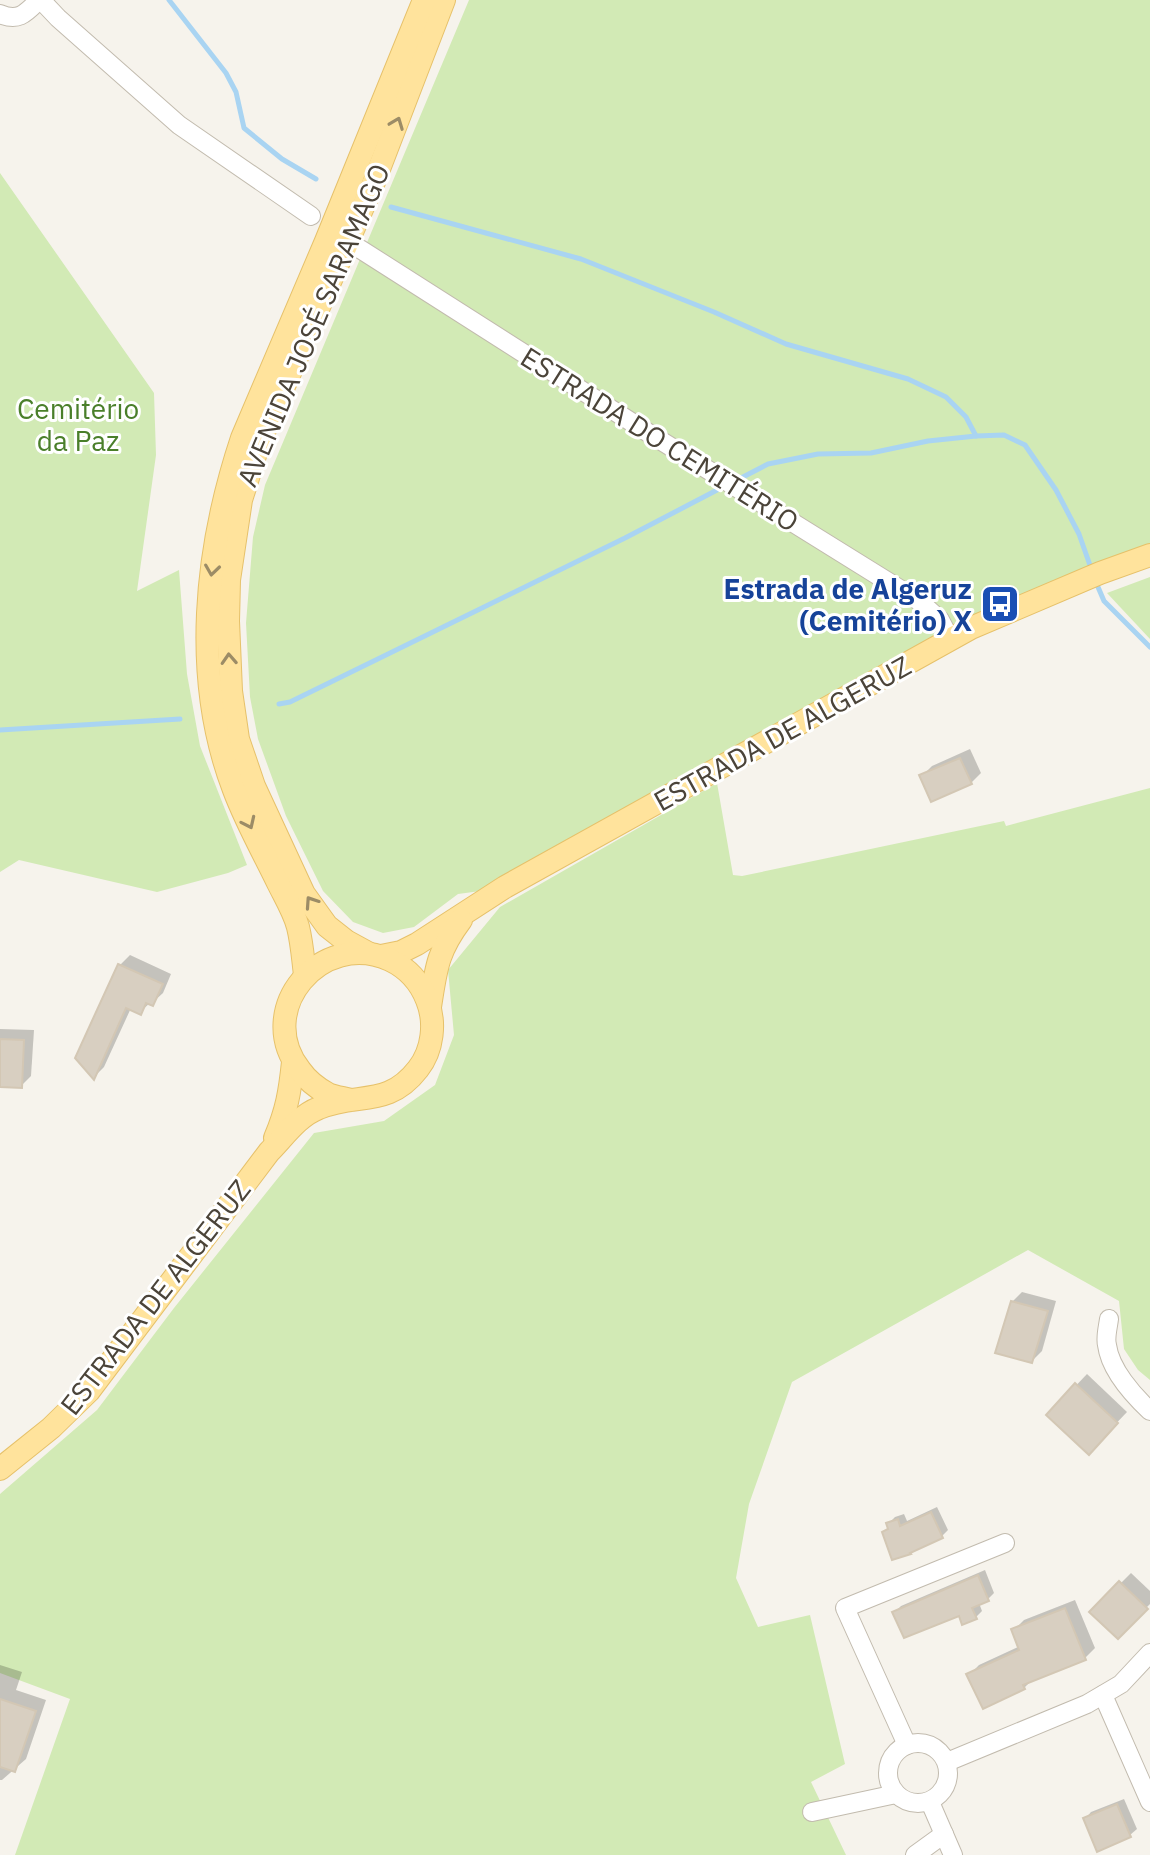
<svg xmlns="http://www.w3.org/2000/svg" width="1150" height="1855" font-family="'IBM Plex Sans',sans-serif">
<rect width="100%" height="100%" fill="#f6f3ec"/>
<g fill="#d2eab5">
<path d="M469,0H1150V544L1097,565L488,890L458,894L414,927L383,933L353,922L323,891L286,816L258,739L250,697L246,623L253,537L265,485Z"/>
<path d="M0,173L154,393L156,455L137,591L179,570L187,674L200,746L247,865L228,873L157,892L19,860L0,872Z"/>
<path d="M1150,577V639L1107,593Z"/>
<path d="M717,783L733,875L742,876L1004,821L1006,826L1150,788V1380L1138,1370L1124,1349L1119,1301L1028,1250L792,1382L749,1504L736,1578L758,1627L810,1615L845,1764L811,1782L846,1855H15L70,1699L0,1673V1494L97,1410L174,1308L314,1133L384,1121L435,1085L454,1035L448,970L500,907Z"/>
</g>
<g fill="#0003">
<path d="M970,749L981,773L971,783L922,776L932,766Z"/>
<path d="M130,955L171,974L163,993L152,1003L151,1002L140,1012L131,1008L104,1067L94,1077L120,965Z"/>
<path d="M0,1029L34,1030L31,1076L21,1086L0,1085Z"/>
<path d="M1022,1292L1056,1301L1042,1351L1032,1361L1012,1302Z"/>
<path d="M1087,1374L1127,1412L1089,1452L1049,1414Z"/>
<path d="M937,1507L948,1530L941,1537L884,1532L890,1527L888,1524L895,1517L904,1514L907,1521Z"/>
<path d="M985,1570L994,1593L988,1599L979,1603L982,1611L976,1617L960,1613L895,1612L901,1606Z"/>
<path d="M1131,1573L1150,1591V1604L1118,1636L1092,1612Z"/>
<path d="M1075,1600L1095,1648L1085,1658L1034,1678L1024,1688L969,1675L979,1665L1020,1646L1014,1630L1024,1620Z"/>
<path d="M0,1665L22,1672L16,1690L46,1700L26,1759L2,1780H0Z"/>
<path d="M1124,1799L1137,1829L1130,1835L1085,1819L1091,1812Z"/>
</g>
<g fill="none" stroke-linecap="round" stroke-linejoin="round">
<g stroke="#a9d4f2" stroke-width="5">
<path d="M169,0L226,73L236,92L244,128L282,159L316,179"/>
<path d="M391,207L581,259L714,312L786,344L908,379L946,397L966,417L976,436"/>
<path d="M741,478L768,464L818,454L871,453L928,441L976,436L1004,435L1025,445L1056,490L1079,534L1092,571"/>
<path d="M1095,580L1104,601L1150,647"/>
<path d="M279,704L290,702L625,538L719,489"/>
<path d="M0,730L180,719"/>
</g>
</g>
<g fill="#d8cfc1" stroke="#d3c7b4" stroke-width="2">
<path d="M960,758L972,784L931,802L919,775Z"/>
<path d="M118,964L163,984L153,1006L146,1003L141,1015L126,1008L94,1080L75,1058Z"/>
<path d="M0,1039L24,1040L22,1088L0,1087Z"/>
<path d="M1011,1301L1048,1311L1032,1363L995,1353Z"/>
<path d="M1075,1383L1118,1423L1089,1455L1046,1415Z"/>
<path d="M931,1512L943,1538L910,1553L911,1554L892,1560L882,1532L888,1529L886,1523L898,1519L900,1526Z"/>
<path d="M978,1575L989,1601L972,1608L977,1619L962,1625L959,1616L904,1638L892,1612Z"/>
<path d="M1119,1581L1148,1609L1118,1639L1089,1612Z"/>
<path d="M1065,1608L1086,1660L1023,1685L1025,1689L983,1709L966,1674L1019,1650L1011,1629Z"/>
<path d="M0,1699L36,1711L15,1772L0,1767Z"/>
<path d="M1117,1804L1131,1837L1097,1852L1083,1818Z"/>
</g>
<g fill="none" stroke-linecap="round" stroke-linejoin="round">
<defs>
<g id="minor">
<path d="M41,0L58,18L179,125L311,216"/>
<path d="M0,14C19,22 26,13 39,0"/>
<path d="M360,249L647,432L919,601L940,620L950,639"/>
<path d="M1109,1319C1108,1327 1105,1338 1107,1345C1110,1369 1133,1395 1150,1411"/>
<path d="M1103,1695L1150,1802"/>
<circle cx="918" cy="1773" r="30"/>
<path d="M907,1745L845,1608L1005,1543"/>
<path d="M947,1762L1087,1704L1121,1684L1150,1653"/>
<path d="M930,1802L953,1855"/>
<path d="M812,1812L896,1794"/>
<path d="M915,1855L944,1834"/>
</g>
<g id="major">
<path d="M368,953L346,941L327,926L304,894L254,786L238,739L231,691L228,621L229,580L241,500L259,443L374,182L444,0"/>
<path d="M381,956L401,952L417,944L505,887L971,628L1100,573L1150,555"/>
<path d="M305,975C303,959 302,943 298,927C294,912 285,897 278,883C263,852 246,822 234,790C191,678 205,549 242,438L326,241L424,0"/>
<path d="M430,1007C436,969 437,952 461,920"/>
<path d="M275,1138C287,1110 290,1091 293,1062"/>
<path d="M0,1469L51,1428L89,1391L269,1152C284,1137 298,1116 319,1108C358,1092 388,1108 418,1069C433,1050 436,1022 427,1000C420,982 407,968 390,960C321,929 253,1010 300,1070C307,1080 317,1088 328,1094C335,1097 344,1098 351,1100"/>
</g>
</defs>
<use href="#minor" stroke="#c2bbae" stroke-width="20"/>
<use href="#major" stroke="#e6c16a" stroke-width="24"/>
<use href="#minor" stroke="#fff" stroke-width="18"/>
<use href="#major" stroke="#ffe39c" stroke-width="22"/>
</g>
<defs><path id="oneway-chevron" d="M-2-3.5L2.5 0L-2 3.5" fill="none" stroke-width="1.6" stroke-linecap="round" stroke-linejoin="round" transform="scale(2)"/></defs>
<g stroke="#9c8c66">
<use href="#oneway-chevron" transform="translate(397 123) rotate(-69)"/>
<use href="#oneway-chevron" transform="translate(212 570) rotate(98)"/>
<use href="#oneway-chevron" transform="translate(229 659) rotate(-93)"/>
<use href="#oneway-chevron" transform="translate(249 823) rotate(65)"/>
<use href="#oneway-chevron" transform="translate(311 902) rotate(-124)"/>
</g>
<defs>
<symbol id="bus-square" viewBox="-11 -11 22 22"><rect x="-9" y="-9" width="18" height="18" rx="4" fill="#1a4fb4" stroke="#fff"/><path d="M-5-6H5V4H4V6H2V4H-2V6H-4V4H-5ZM-3.5-4V0h7V-4ZM-3.5 1.2v1.5H-2V1.2ZM2 1.2v1.5H3.5V1.2Z" fill="#fff"/></symbol>
</defs>
<g fill-rule="evenodd">
<use href="#bus-square" x="978" y="582" width="44" height="44"/>
</g>
<g text-anchor="middle" dominant-baseline="central" stroke-width="6" stroke-linejoin="round" paint-order="stroke">
<g font-size="28" fill="#4b4439" stroke="#fff">
<text transform="translate(313 325) rotate(-67)">AVENIDA JOSÉ SARAMAGO</text>
<text transform="translate(660 439) rotate(32)">ESTRADA DO CEMITÉRIO</text>
<text transform="translate(782 733) rotate(-29)">ESTRADA DE ALGERUZ</text>
<text transform="translate(155 1297) rotate(-52)">ESTRADA DE ALGERUZ</text>
</g>
<g font-size="28" fill="#4a7f2a" stroke="#fff">
<text x="78" y="408">Cemitério<tspan x="78" dy="32">da Paz</tspan></text>
</g>
<g font-size="28" font-weight="bold" fill="#164399" stroke="#fff" text-anchor="end">
<text x="972" y="588">Estrada de Algeruz<tspan x="972" dy="32">(Cemitério) X</tspan></text>
</g>
</g>
</svg>
